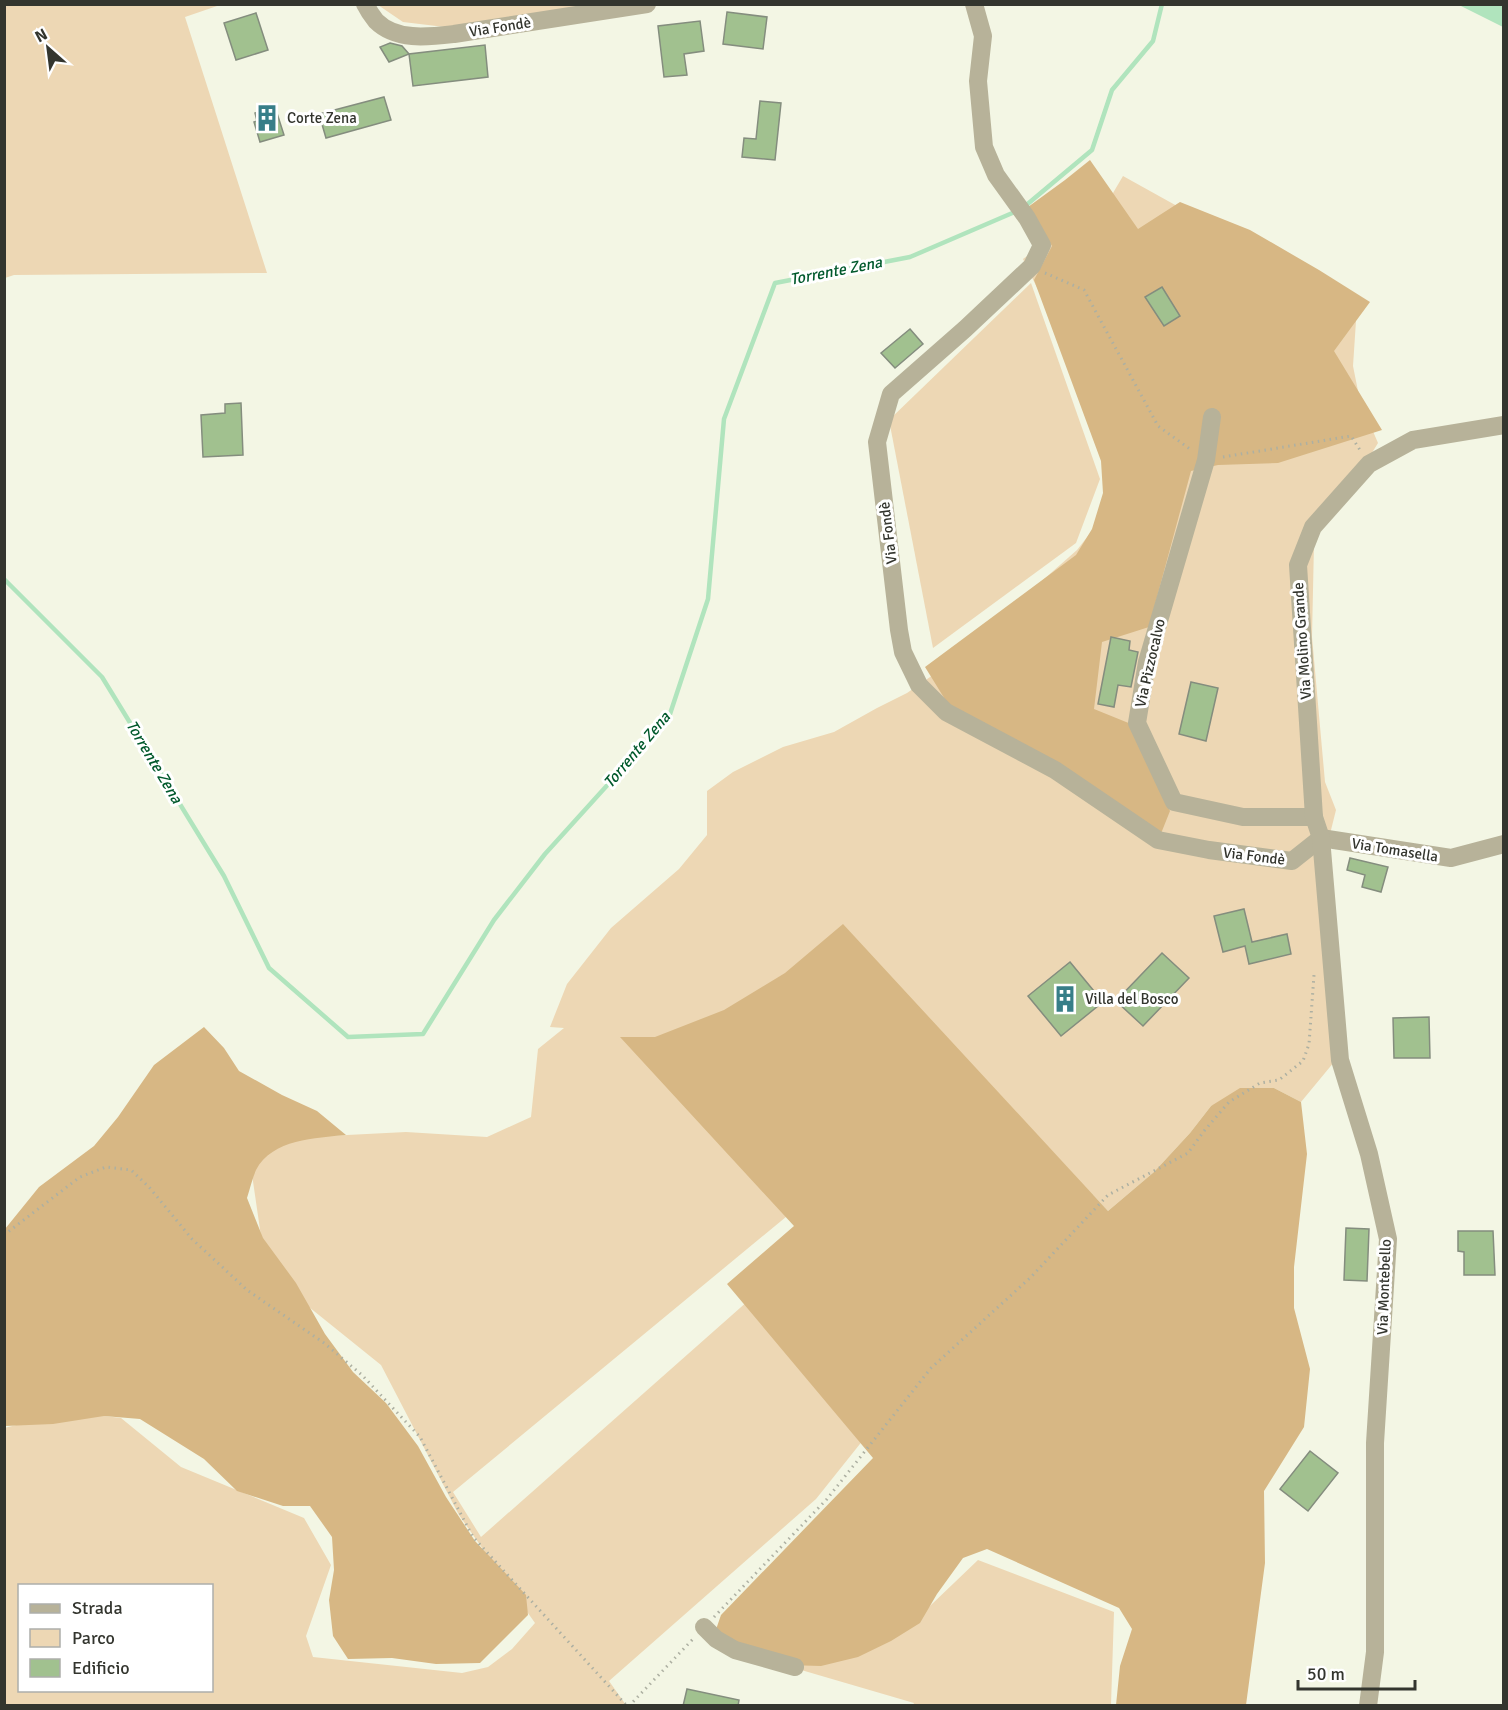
<svg xmlns="http://www.w3.org/2000/svg" width="1508" height="1710" font-family="Signika,sans-serif">
<rect width="100%" height="100%" fill="#f3f6e4"/>
<g fill="#edd7b4" fill-rule="evenodd">
<path d="M4,5H220L185,17L267,273L14,275L5,278Z"/>
<path d="M378,5H586L453,28L403,22Z"/>
<path d="M1123,176L1357,306L1353,366L1360,401L1378,443L1351,487L1325,517L1314,543L1312,637L1325,782L1336,810L1322,866L1344,1050L1301,1102L1274,1088L1211,1106L1190,1133L1154,1172L1108,1211L1093,1195L923,1365L816,1499L609,1681L626,1705H5L4,1428L71,1412L121,1418L181,1467L304,1518L331,1565L306,1636L313,1657L462,1673L488,1667L512,1649L535,1623L459,1515L381,1365L299,1299L264,1257L249,1154L251,1140L406,1132L487,1137L531,1117L538,1049L564,1028L550,1027L567,984L611,928L679,869L707,835V791L733,772L783,747L834,732L877,708L907,693L943,668L1077,550L1102,518L1106,492L1104,458L1063,341L1023,259L1113,193ZM971,1064L1077,1178L989,1088L481,1537L453,1492ZM20,1586H212V1690H20Z"/>
<path d="M1031,283L1100,479L1076,543L933,648L889,420Z"/>
<path d="M978,1560L1114,1612L1111,1705H913L914,1703L767,1660L908,1627Z"/>
</g>
<g fill="#d7b784">
<path d="M1090,160L1138,229L1180,202L1250,230L1319,270L1370,302L1334,351L1382,430L1278,463L1218,465L1191,471L1149,627L1102,642L1094,709L1131,724L1170,811L1160,836L951,709L925,667L1076,555L1092,529L1103,493L1101,461L1034,280L1052,246L1028,207L1065,180Z"/>
<path d="M843,924L1108,1211L1154,1172L1190,1133L1211,1106L1240,1088H1274L1301,1102L1307,1154L1294,1267V1308L1310,1369L1304,1427L1264,1491L1265,1563L1246,1705H1116L1120,1666L1132,1629L1119,1608L987,1549L963,1558L937,1594L920,1623L891,1641L858,1657L821,1666L787,1665L711,1644L721,1615L873,1458L727,1284L794,1226L620,1037H655L724,1010L785,973Z"/>
<path d="M204,1027L224,1048L239,1071L282,1095L317,1111L346,1135C316,1138 272,1139 256,1170C252,1179 250,1189 247,1198L263,1238L296,1283L325,1334L353,1372L386,1403L418,1446L446,1497L475,1541L526,1595L528,1615L480,1663L436,1664L392,1658L348,1659L333,1636L329,1600L334,1570L332,1537L310,1506H283L237,1491L204,1459L140,1419L104,1416L53,1424L5,1426V1229L39,1187L94,1146L118,1117L154,1065Z"/>
</g>
<path fill="#b0e4bd" d="M1459,5H1503V27Z"/>
<g fill="none" stroke-linecap="round" stroke-linejoin="round">
<g stroke="#b0e4bd" stroke-width="4.5">
<path d="M1024,207L1092,150L1112,90L1153,41L1162,4"/>
<path d="M4,579L102,677L224,876L269,968L348,1037L423,1034L494,920L545,854L669,717L708,599L724,419L775,283L910,257L1017,211"/>
</g>
</g>
<g fill="#a1c18f" stroke="#848d7e" stroke-width="1.5">
<path d="M727,12L767,17L763,49L723,44Z"/>
<path d="M256,13L268,50L236,60L224,23Z"/>
<path d="M700,21L704,51L684,54L687,75L664,77L658,26Z"/>
<path d="M390,43L402,46L409,54L389,62L380,47Z"/>
<path d="M485,45L488,77L413,86L409,54Z"/>
<path d="M384,97L391,120L326,138L319,114Z"/>
<path d="M760,101L781,103L775,160L742,157L744,138L756,139Z"/>
<path d="M275,107L284,135L260,142L254,122L257,121L255,113Z"/>
<path d="M1162,287L1180,316L1164,326L1145,297Z"/>
<path d="M910,329L923,344L895,368L881,353Z"/>
<path d="M241,403L243,455L203,457L201,415L225,413V404Z"/>
<path d="M1111,637L1130,641L1129,650L1138,652L1131,687L1118,685L1114,707L1098,704Z"/>
<path d="M1191,682L1218,688L1206,741L1179,734Z"/>
<path d="M1350,858L1388,867L1381,892L1362,887L1365,875L1347,870Z"/>
<path d="M1244,909L1252,942L1287,934L1291,954L1249,964L1245,946L1223,952L1214,916Z"/>
<path d="M1162,953L1189,978L1143,1026L1116,1001Z"/>
<path d="M1070,962L1103,1002L1061,1036L1028,996Z"/>
<path d="M1429,1017L1430,1058H1394L1393,1018Z"/>
<path d="M1346,1228L1369,1229L1367,1281L1344,1280Z"/>
<path d="M1458,1231H1493L1495,1275H1464V1252L1458,1251Z"/>
<path d="M1310,1451L1338,1473L1308,1511L1280,1489Z"/>
<path d="M687,1689L739,1700L738,1706H683Z"/>
</g>
<g fill="none" stroke-linecap="round" stroke-linejoin="round">
<g stroke="#adb0a2" stroke-width="3" stroke-dasharray="1.5 4.5" stroke-linecap="butt">
<path d="M1045,273L1084,290L1158,426L1190,449"/>
<path d="M1223,457L1351,436L1360,450"/>
<path d="M4,1235L80,1177L106,1167L131,1170L149,1187L192,1239L247,1290L324,1343L362,1375L420,1437L473,1537L627,1706"/>
<path d="M714,1617L827,1499L931,1368L1030,1278L1108,1195L1188,1153L1204,1131L1229,1102L1260,1083L1279,1080L1303,1061L1309,1044L1314,975L1316,972"/>
<path d="M629,1706L693,1639"/>
</g>
<g stroke="#b7b299" stroke-width="18">
<path d="M365,4C368,10 372,16 376,21C396,41 428,37 454,34L647,4"/>
<path d="M974,4L983,36L978,81L984,147L996,175L1027,218L1042,245L1032,266L965,329L891,394L877,442L899,630L903,652L919,685L946,712L1055,770L1158,840L1209,850L1292,861L1321,838"/>
<path d="M1212,417L1206,460L1147,662L1137,723L1174,802L1243,817H1314"/>
<path d="M1321,838L1451,858L1504,844"/>
<path d="M704,1627L716,1639L735,1650L795,1667"/>
<path d="M1368,1706L1375,1652V1443L1388,1239L1369,1154L1340,1060L1321,838L1314,817L1298,565L1313,527L1369,464L1413,440L1504,425"/>
</g>
</g>
<defs>
<symbol id="building-bare" viewBox="-9 -9 18 18"><path d="M-4-6H4V6H1V3H-1V6H-4ZM-2.5-4.3h1.7v1.8h-1.7ZM.8-4.3h1.7v1.8H.8ZM-2.5-1h1.7V.8h-1.7ZM.8-1h1.7V.8H.8Z" fill="#377e88" stroke="#fff" stroke-width="2.5" paint-order="stroke"/></symbol>
</defs>
<g fill-rule="evenodd">
<use href="#building-bare" x="248" y="99" width="38" height="38"/>
<use href="#building-bare" x="1046" y="980" width="38" height="38"/>
</g>
<g text-anchor="middle" dominant-baseline="central" stroke-width="6" stroke-linejoin="round" paint-order="stroke">
<g font-size="15" fill="#33352e" stroke="#fff">
<text transform="translate(500 27) rotate(-9)">Via Fondè</text>
<text transform="translate(888 533) rotate(-97)">Via Fondè</text>
<text transform="translate(1302 641) rotate(-94)">Via Molino Grande</text>
<text transform="translate(1150 663) rotate(-77)">Via Pizzocalvo</text>
<text transform="translate(1395 850) rotate(9)">Via Tomasella</text>
<text transform="translate(1254 856) rotate(7)">Via Fondè</text>
<text transform="translate(1384 1287) rotate(-88)">Via Montebello</text>
</g>
<g font-size="15" fill="#33352e" stroke="#fff" text-anchor="start">
<text x="287" y="118">Corte Zena</text>
<text x="1085" y="999">Villa del Bosco</text>
</g>
<g font-size="16" font-style="italic" fill="#00592c" stroke="#fff">
<text transform="translate(836 271) rotate(-11)">Torrente Zena</text>
<text transform="translate(637 750) rotate(-50)">Torrente Zena</text>
<text transform="translate(154 762) rotate(59)">Torrente Zena</text>
</g>
</g>
<rect width="1508" height="1710" fill="none" stroke="#33352e" stroke-width="12"/>
<rect x="18" y="1584" width="195" height="108" fill="#ffffff" stroke="#adaeab" stroke-width="1.5"/>
<rect x="30" y="1604" width="30" height="9" fill="#b7b299" stroke="#adaeab" stroke-width="1.5"/>
<text x="72" y="1614" font-size="18" fill="#33352e">Strada</text>
<rect x="30" y="1629" width="30" height="18" fill="#edd7b4" stroke="#adaeab" stroke-width="1.5"/>
<text x="72" y="1644" font-size="18" fill="#33352e">Parco</text>
<rect x="30" y="1659" width="30" height="18" fill="#a1c18f" stroke="#adaeab" stroke-width="1.5"/>
<text x="72" y="1674" font-size="18" fill="#33352e">Edificio</text>
<g transform="translate(48 48) rotate(332)" stroke="#ffffff" stroke-width="4.5" paint-order="stroke">
<path d="M0-4.5L10 22L0 15L-10 22Z" fill="#33352e"/>
<text y="-9" font-size="16" font-weight="bold" text-anchor="middle" fill="#33352e">N</text>
</g>
<path d="M1298 1680v9h117v-9" fill="none" stroke="#33352e" stroke-width="3"/>
<text x="1307" y="1680" font-size="18" fill="#33352e" stroke="#ffffff" stroke-width="4.5" paint-order="stroke">50 m</text>
</svg>
